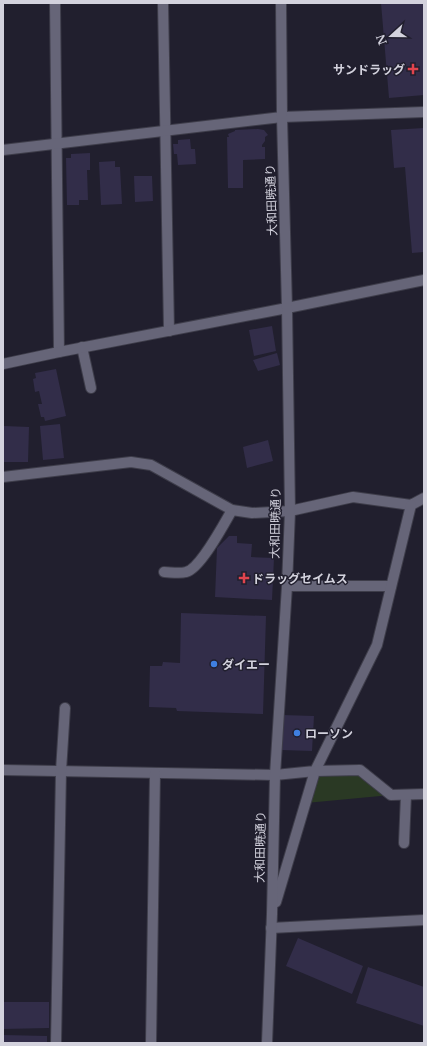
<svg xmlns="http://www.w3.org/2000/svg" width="427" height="1046" font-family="'Libre Baskerville','Noto Sans JP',serif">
<rect width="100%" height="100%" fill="#211f2e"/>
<path fill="#2a3924" d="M360,770L391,795L306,803L315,771Z"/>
<g fill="#322d49">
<path d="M381,3H423L424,22V95L389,98Z"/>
<path d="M424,128V252L412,253L405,167L394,168L391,130Z"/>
<path d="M258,129L264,130L268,135L265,137V141L262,145V147H265V159L243,160V188H228L227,137H229L228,134L235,131V130Z"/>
<path d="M190,139L191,149H195L196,164L178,165L177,154H174L173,144H178V140Z"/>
<path d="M90,153V170H87L88,200H79V205H67L66,158H71V154Z"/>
<path d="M115,161V167H120L122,204L101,205L99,162Z"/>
<path d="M134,176H152L153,201L135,202Z"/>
<path d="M272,326L276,351L254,356L249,330Z"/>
<path d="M277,353L280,365L258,371L253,360Z"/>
<path d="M56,369L66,416L45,421L44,417H41L38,404H42L39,391L35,392L33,379L36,378L35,373Z"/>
<path d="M60,424L64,458L43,460L40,426Z"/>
<path d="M4,426L29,427L28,462H3Z"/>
<path d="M268,440L273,461L247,468L243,447Z"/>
<path d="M229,536H237V543L252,544L251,557L274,558L272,600L215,597L217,548Z"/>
<path d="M181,613L266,616L263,714L177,711L176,708L149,707L150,666H162L163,662L180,663Z"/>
<path d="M282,715L314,716L312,751L281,750Z"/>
<path d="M298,938L363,966L352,994L286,966Z"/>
<path d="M368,967L424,987V1026L356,1003Z"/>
<path d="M3,1002H49V1028L3,1029Z"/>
<path d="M3,1035L47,1036V1043H3Z"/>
</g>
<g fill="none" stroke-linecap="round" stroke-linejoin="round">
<defs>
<g id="minor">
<path d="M55,3L59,352"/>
<path d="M163,3L169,331"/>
<path d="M3,150L282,117L424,112"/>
<path d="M82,347L91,388"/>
<path d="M3,364L59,352L287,308L424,280"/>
<path d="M3,477L131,462L151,465L232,510L252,513L290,511L353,497L411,505L424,498"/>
<path d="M164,572C170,572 179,574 186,572C200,569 224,524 232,510"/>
<path d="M287,586H391"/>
<path d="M3,770L275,775L315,771L377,645L411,505"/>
<path d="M404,843L406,795"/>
<path d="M276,902L315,771L360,770L391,795L424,794"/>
<path d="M271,928L424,920"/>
<path d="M56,1043L61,771L65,708"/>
<path d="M151,1043L155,773"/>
<path d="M267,1043L272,914L275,775L287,586L290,511L287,308L282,117L281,3"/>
</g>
</defs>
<use href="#minor" stroke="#3e3d4a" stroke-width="12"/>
<use href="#minor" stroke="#666578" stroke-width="10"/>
</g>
<g fill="#e0444e" stroke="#211f2e" stroke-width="1.5">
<path d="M411 63h4v4h4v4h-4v4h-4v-4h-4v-4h4z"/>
<path d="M242 572h4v4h4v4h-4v4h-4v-4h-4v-4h4z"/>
</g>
<g fill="#3f7fe0" stroke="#211f2e" stroke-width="1.5">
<circle cx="214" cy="664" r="4"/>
<circle cx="297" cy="733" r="4"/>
</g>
<g text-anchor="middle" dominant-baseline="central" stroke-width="3" stroke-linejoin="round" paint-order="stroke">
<g font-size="12" font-weight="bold" fill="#d3d2dd" stroke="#211f2e" text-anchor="start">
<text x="405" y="69" text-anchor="end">サンドラッグ</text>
<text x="252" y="578">ドラッグセイムス</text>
<text x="222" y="664">ダイエー</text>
<text x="305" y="733">ローソン</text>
</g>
<g font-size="12" fill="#d3d2dd" stroke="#211f2e">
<text transform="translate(271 200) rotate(-92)">大和田暁通り</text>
<text transform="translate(275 523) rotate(-89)">大和田暁通り</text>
<text transform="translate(260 847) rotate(-89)">大和田暁通り</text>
</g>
</g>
<rect width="427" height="1046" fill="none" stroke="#d3d2dd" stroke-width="8"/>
<g transform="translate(391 36) rotate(249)" stroke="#211f2e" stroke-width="3" paint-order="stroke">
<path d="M0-3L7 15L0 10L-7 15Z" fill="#d3d2dd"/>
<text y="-6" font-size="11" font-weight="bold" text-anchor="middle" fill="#d3d2dd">N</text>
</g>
</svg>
